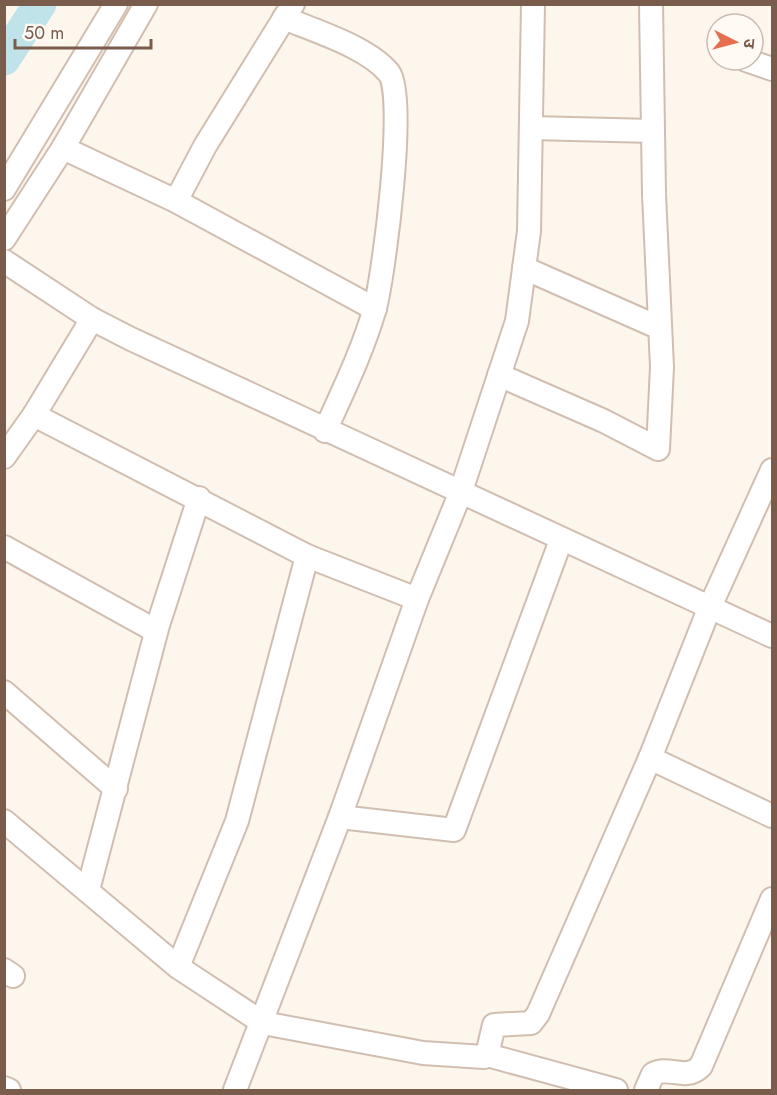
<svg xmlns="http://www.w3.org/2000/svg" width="777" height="1095" font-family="Jost,'Noto Sans Devanagari',sans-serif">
<rect width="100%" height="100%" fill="#fdf6ec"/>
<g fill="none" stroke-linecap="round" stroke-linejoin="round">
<path stroke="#bfe3e8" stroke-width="33" d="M4,59L40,4"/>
<defs>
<g id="minor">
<path d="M284,18C315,31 368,47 389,73C407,97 384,273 375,308C363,350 343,391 325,431"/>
<path d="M746,60L772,69"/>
<path d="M531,128L653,131"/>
<path d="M63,148L176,201L375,309"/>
<path d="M4,189L116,4"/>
<path d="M176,201L205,146L293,4"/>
<path d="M4,239L63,148L146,4"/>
<path d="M4,261L92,319L131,339L772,636"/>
<path d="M524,268L660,328"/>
<path d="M499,375L604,421L658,449L662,367L654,194L651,4"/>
<path d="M34,415L307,556L417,599"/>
<path d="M4,457L34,415L92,319"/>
<path d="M4,547L156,631"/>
<path d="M4,692L116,789"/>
<path d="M650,758L772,816"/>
<path d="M340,817L454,830L561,540"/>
<path d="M4,821L178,967L263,1023L423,1053L484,1057L487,1055L494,1025L531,1023L538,1014L650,758L709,609L772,470"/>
<path d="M88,890L158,625L199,498"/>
<path d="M178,967L237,821L307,556"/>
<path d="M4,970L13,976"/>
<path d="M487,1055L616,1090"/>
<path d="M4,1088L9,1090"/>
<path d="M235,1090L340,817L417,599L460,494L517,321L529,231L533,4"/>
<path d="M646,1090L653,1074C669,1065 686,1082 701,1066L772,899"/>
</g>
</defs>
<use href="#minor" stroke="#d1beb0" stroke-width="26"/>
<use href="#minor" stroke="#fff" stroke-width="22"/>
</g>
<rect width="777" height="1095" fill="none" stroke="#7a5c4d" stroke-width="12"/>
<g transform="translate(735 42) rotate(96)"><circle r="28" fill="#fffaf3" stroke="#cabbb1" stroke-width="1.5"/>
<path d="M0-4.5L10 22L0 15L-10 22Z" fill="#e76f51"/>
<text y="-9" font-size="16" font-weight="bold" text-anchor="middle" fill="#7a5c4d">उ</text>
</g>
<path d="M15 39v9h136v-9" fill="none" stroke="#7a5c4d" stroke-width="3"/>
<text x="24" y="39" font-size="18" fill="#7a5c4d" stroke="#fffaf3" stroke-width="4.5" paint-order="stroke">50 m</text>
</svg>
